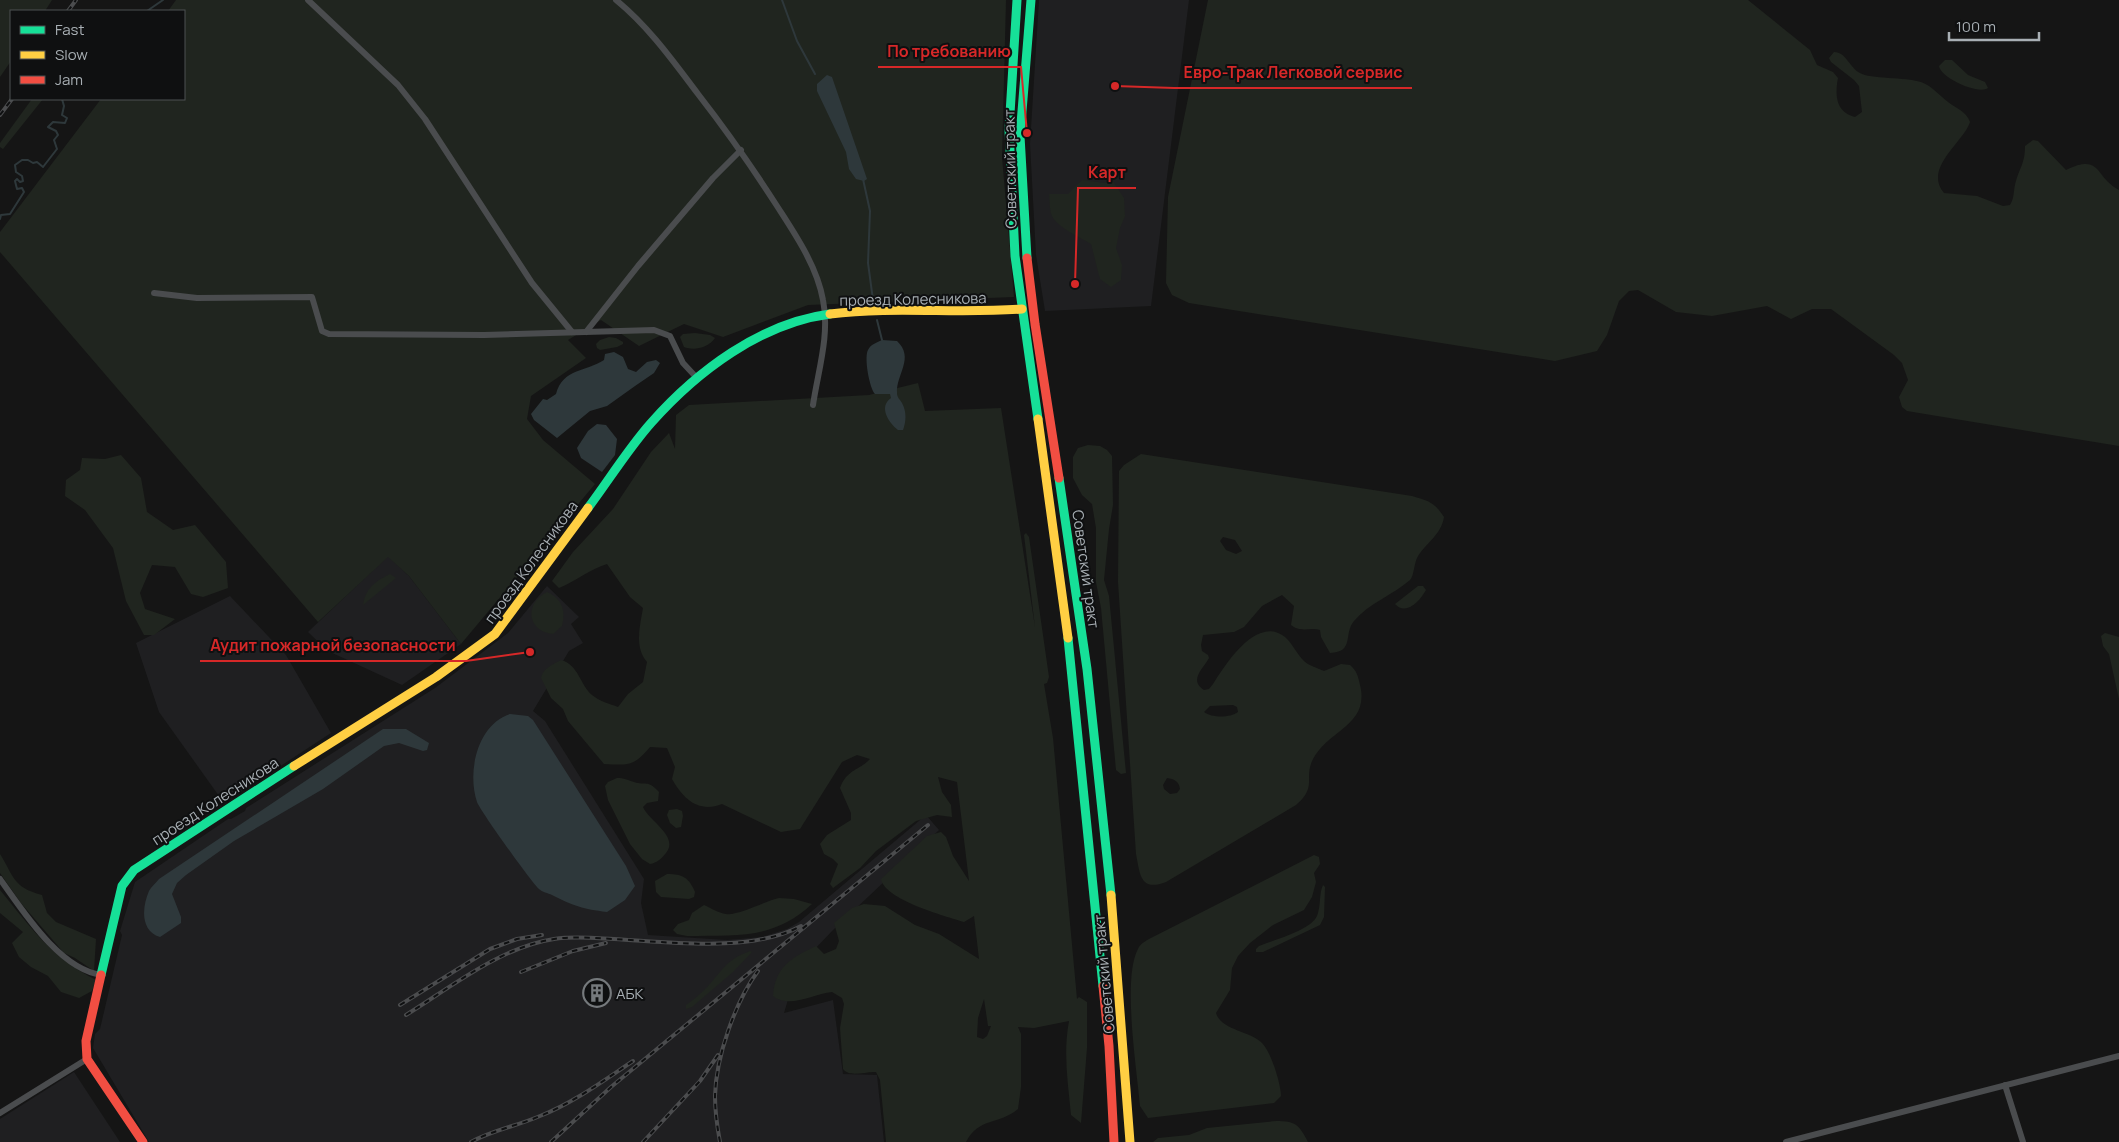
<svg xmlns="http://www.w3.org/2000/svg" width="2119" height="1142" font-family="Manrope,sans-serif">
<rect width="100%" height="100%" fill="#151515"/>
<g fill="#1f1f21">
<path d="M1039,0H1189L1151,306L1045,311L1036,255L1030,144Z"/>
<path d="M388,556L409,576L461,644L402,685L328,651L308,632Z"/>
<path d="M547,586L579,617L571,624L583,643L569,651L533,711L545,721L644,879L641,903L648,935L727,940L762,937L787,929L799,922L926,815L939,830L833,930L813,951L790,993L784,1013L833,1000L843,1074L877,1075L884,1142H149L93,1048L95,1034L100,1029L122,935L120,931L135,882L228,819H231L245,811L246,808L435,688L508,633Z"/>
<path d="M230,596L286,655L331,733L224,803L159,712L136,643Z"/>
<path d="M74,1072L120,1142H0V1119Z"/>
</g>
<g fill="#20251f" fill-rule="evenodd">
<path d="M0,0H52L45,11H11V61L0,77Z"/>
<path d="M176,0H1006L1002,157L1014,297L808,305L723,337L684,324L639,346L601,320L568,340L586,358L531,396L527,419L543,440L595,484L461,644L409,576L388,557L318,622L0,252V232L101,99H184V11H168Z"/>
<path d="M1208,0H1748L1810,50L1817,65L1833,72L1838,78C1835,94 1835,112 1855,117L1862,112L1859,86L1854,80L1831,62L1829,58L1834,52C1846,52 1850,68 1860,73C1870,79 1905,77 1921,82C1932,86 1939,95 1948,102C1957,109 1966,111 1970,122C1963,143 1923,168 1944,193L1977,196L2003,206L2010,205C2015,197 2013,190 2016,181C2020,167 2025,163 2025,146L2033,140L2038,141L2066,170C2102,153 2094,177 2119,190V446L1907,411L1902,407L1899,397L1908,380L1902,363L1894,355L1831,309H1812L1791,319L1767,306L1712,316L1676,312L1638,290L1629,291L1619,301L1607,335L1597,351L1555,361L1189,303L1172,295L1166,283L1168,197Z"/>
<path d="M1945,60H1952L1968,75L1985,82L1988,88C1978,95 1941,78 1939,66Z"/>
<path d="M32,99H43L3,149L0,147V143Z"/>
<path d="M1082,180L1105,183L1112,180L1124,198L1125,216L1120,228L1116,248L1122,265L1121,280L1111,287L1100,279L1091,244C1079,237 1061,229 1053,218C1049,212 1050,201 1049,194H1068Z"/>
<path d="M695,333L710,335L715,338C708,348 694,351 684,347L680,337L683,334Z"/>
<path d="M609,337L616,338L623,342V344L617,347L600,350L597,348L596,344L600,340Z"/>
<path d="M918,383L925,411L1001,408L1035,627L1024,535L1026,533L1029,537L1049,677L1047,683L1044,684L1053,738L1077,999L1079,997L1087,1002V1048L1081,1123L1071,1115C1068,1083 1063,1053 1069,1021L1034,1028L1018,1027L1021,1034V1087L1018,1109C999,1125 979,1117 966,1142H886L880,1080L876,1072C866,1071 850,1078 843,1069L840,1028L844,1004L842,998L832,992C813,994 789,1009 773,996C775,967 791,958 816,946L824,954L836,949L839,941L834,923L852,908L864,904L885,906L915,925L939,934L979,959L974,916L964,922C945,916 885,900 881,879L927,836L941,832L946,837L953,856L969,881L957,782L938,777L942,792L951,805L952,817L937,815L916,821L876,851L860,868L833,888L830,884L838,864L833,859L824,854L820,844L827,835L851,820V813L840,788C847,769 860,770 870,759L857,755L842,762L800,829L781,832L722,804C699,813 684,800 672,779L675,767L667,748L650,747C633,767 629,765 604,764L568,721L563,709L551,698L541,678C543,668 552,665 561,660C579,665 580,685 592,695C599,701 610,704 618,707L628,694L643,682L647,662C634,647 640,626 643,608L630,597L607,564C590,569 576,581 559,588L552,581L573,552L613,509L651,452L669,433L675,449L676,415L689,405L869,395ZM984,999L988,1026H991L987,1036L983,1039L977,1037L978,1018Z"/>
<path d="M1088,445L1100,446L1107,450L1112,456L1113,505L1109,529L1104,580L1109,596L1126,773L1121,774L1116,770L1101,608L1096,582V528L1092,504L1082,495L1073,478V457L1078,448Z"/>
<path d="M1141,454L1412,496C1429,501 1434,502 1444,517C1441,536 1425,543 1417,558C1414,564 1414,576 1410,580C1393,595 1369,603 1354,621C1343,634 1355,652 1330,653L1321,637L1320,630C1309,627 1301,633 1291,625L1294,606L1282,595L1262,606L1244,627L1234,632L1203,635L1201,645L1202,651L1208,655L1209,658C1204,668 1188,680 1204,690L1209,689L1213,684C1225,665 1257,614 1285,637C1292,643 1297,654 1304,661C1309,666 1318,668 1324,671L1341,664L1350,665C1357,671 1358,676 1360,685C1370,725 1328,730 1313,759C1303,779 1318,786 1296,805L1166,882C1140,892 1140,874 1136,854L1118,582L1119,471L1124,465ZM1223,537L1235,540L1242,551L1236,554L1226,550L1220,541ZM1233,705L1237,707L1238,712C1230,718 1212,718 1204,712L1210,706ZM1167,778C1174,779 1179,781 1180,789L1177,793L1170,794L1164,789L1163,785Z"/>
<path d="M121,455L141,478L147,512L173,530L195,525L226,562L228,588L203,597L191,594L175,567L152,565L140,593L145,609L175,619L154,635H144L126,601L113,548L85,510L65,496L66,480L80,470L82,458L105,459Z"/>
<path d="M390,574L396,578L363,605C365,589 375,581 390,574Z"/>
<path d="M1418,586H1423L1426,590C1420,601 1406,616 1395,604Z"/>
<path d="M547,592C562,599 566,610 562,626L553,634C528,632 523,604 547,592Z"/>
<path d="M2105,633L2119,637V699L2109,654L2103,646L2101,636Z"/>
<path d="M617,778C624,778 627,780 634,782C646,786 647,779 659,792L658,801L647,803L643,807C648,820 680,837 666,853C662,858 657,863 650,864L642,859L630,844L608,800L605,786L608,782Z"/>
<path d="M677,809L682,811L683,816L681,827L676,828L670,823L667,815L669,810Z"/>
<path d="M0,854C14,876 12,887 42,895L47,913L56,922L96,939L94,971L75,958L64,953L21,903L0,873Z"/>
<path d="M1314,855L1319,857L1320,864L1314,873L1316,882L1312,897L1304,910L1273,925L1250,943L1238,956L1232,968L1230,990L1216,1013C1221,1030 1249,1031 1261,1042C1271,1051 1281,1084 1281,1096L1274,1103L1148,1118L1140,1106C1137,1069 1122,979 1138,949C1140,944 1144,942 1149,939Z"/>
<path d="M667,874C683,874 689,878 695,892L694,897L689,899L661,897L656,892L655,881Z"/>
<path d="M1323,885L1325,887L1324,917L1320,925L1263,952H1256V949L1259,946C1274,940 1311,930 1317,916C1321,906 1319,893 1323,885Z"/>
<path d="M0,890C31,928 51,957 96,980L92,991L79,998L61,992L48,976L31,967L19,957L12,943L23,932L0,913Z"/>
<path d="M779,898L794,899L812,904C773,940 737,935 687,936L677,934L673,930L678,924L689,920L692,913L704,905C711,908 718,913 726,914C738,916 765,901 779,898Z"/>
<path d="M750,951L752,952L733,972L692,1007L686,1009V1005C691,1001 696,998 701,993C721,975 722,961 750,951Z"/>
<path d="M1276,1121C1295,1121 1299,1124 1308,1142H1153L1158,1138L1189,1135L1207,1128Z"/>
</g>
<g fill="#2e383b">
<path d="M827,75L832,77L867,179L864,181L856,179L849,169L846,152L817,91V84Z"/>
<path d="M882,340L897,341C915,358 896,374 897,393C897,398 900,399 902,403C907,412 906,422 903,430H898C889,423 878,407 891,398L890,394H875C869,387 864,357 868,350C871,344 876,343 882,340Z"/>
<path d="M614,352L623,357L628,369L636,372L647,362L656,360L660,363L654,373L635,386L607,406L590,411L557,438L534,420L531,414L543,399L547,400L556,394C563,368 586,372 604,360L605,354Z"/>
<path d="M597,424L606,425L617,439L615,455L602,472L581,458L577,448L588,431Z"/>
<path d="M510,714L528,716L533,720L626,866L635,886L625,900L607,912C583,909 574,906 552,895C548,893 542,892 539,889C532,883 479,809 477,802C467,772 477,725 510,714Z"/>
<path d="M383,729H406L429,743L427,750L423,751L399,743L384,746L323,789L234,841L186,875L177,883L172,894L181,917V923L160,937C140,931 142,907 149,891C151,887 156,883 159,879Z"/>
</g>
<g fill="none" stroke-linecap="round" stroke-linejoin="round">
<g stroke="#2e383b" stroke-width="2">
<path d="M782,0L797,41L815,74"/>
<path d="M147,11L163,0"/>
<path d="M863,179L870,211L868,263L873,300"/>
<path d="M0,219L1,215L10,214L24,192L22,188L17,189L15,181L17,179L20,182L23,181L22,176L16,172L15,165L22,160H28L33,163L37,162L43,167L57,149L54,140L58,135L56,131L48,127L53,122L65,123L67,118L62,115L64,106L62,99"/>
<path d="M877,320L882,340"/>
</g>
<g stroke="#4a4c4e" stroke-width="6">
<path d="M308,0L398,85L425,119L532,283L572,332"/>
<path d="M616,0C649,27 673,61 698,94C726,130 752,167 777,206C795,234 817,266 823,300C830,335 818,371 813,405"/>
<path d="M154,293L197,298L312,297L322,331L329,334L484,335L654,330L670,336L683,363L696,377"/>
<path d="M586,332L638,266L713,178L741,150"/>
<path d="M0,879C23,911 60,970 102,975"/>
<path d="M2005,1085L2023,1142"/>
<path d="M0,1113L87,1059"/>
<path d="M1786,1142L2119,1056"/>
</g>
<g stroke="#16e098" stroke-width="9">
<path d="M1017,0L1009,130L1015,256L1038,419"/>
<path d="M1027,258L1020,136L1031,0"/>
<path d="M1059,478L1087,669L1111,895"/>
<path d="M588,508C609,480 628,449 651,423C697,371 761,323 830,314"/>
<path d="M1068,638L1103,986"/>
<path d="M101,975L122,886L134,870L294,766"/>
</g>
<g stroke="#ffcf43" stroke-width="9">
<path d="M830,314C894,306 958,314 1022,309"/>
<path d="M1038,419L1068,638"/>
<path d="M294,766L436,677L495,634L588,508"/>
<path d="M1111,895L1130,1142"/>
</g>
<g stroke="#f24e42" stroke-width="9">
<path d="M1027,258L1035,324L1059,478"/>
<path d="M101,975L86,1041L87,1059L143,1142"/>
<path d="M1103,986L1109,1046L1114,1142"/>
</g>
<defs>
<g id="rail">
<path d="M68,11L76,0"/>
<path d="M0,115L12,99"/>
<path d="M521,972L573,951L606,943"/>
<path d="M400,1005L490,949L517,939L542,935"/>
<path d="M406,1015C451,987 501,947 554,939C574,936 594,938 614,939C670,942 751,953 801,926"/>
<path d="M471,1142C493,1130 517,1126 540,1116C573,1103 603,1081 633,1061"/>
<path d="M551,1142L611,1087L928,825"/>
<path d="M643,1142L700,1081L718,1055"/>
<path d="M720,1142C717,1126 715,1111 715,1096C716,1057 735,1002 758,971"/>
</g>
</defs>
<use href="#rail" stroke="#4b4c4e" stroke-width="4"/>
<use href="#rail" stroke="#0f1011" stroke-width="2" stroke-dasharray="5.5" stroke-linecap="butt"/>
</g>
<defs>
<symbol id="building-ring" viewBox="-11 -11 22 22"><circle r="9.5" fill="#0f1011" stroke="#75797c" stroke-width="1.5"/><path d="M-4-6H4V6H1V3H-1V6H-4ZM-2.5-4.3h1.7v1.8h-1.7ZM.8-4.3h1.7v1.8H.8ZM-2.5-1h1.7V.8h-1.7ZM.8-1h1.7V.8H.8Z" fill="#75797c"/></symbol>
</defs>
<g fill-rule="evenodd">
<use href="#building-ring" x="581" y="977" width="32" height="32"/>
</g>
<g text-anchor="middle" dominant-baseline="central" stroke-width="4" stroke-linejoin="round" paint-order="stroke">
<g font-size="15" fill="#a8afb4" stroke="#0f1011">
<text transform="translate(1010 169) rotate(-91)">Советский тракт</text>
<text transform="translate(913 299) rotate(-1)">проезд Колесникова</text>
<text transform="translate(531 562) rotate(-54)">проезд Колесникова</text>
<text transform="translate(1086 569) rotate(82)">Советский тракт</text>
<text transform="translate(215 801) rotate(-33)">проезд Колесникова</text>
<text transform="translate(1104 974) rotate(-95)">Советский тракт</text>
</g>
<g font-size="15" fill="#a8afb4" stroke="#0f1011" text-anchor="start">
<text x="616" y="993">АБК</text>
</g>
</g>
<path fill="none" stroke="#d62828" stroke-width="2" d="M1027 133L1021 67H878M1115 86L1174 88H1412M1075 284L1078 188H1136M530 652L466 661H200"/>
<g fill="#d62828" stroke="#0f1011" stroke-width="2">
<circle cx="1027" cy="133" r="5"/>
<circle cx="1115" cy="86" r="5"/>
<circle cx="1075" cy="284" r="5"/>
<circle cx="530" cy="652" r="5"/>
</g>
<g font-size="16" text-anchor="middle" font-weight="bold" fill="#d62828" stroke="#0f1011" stroke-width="4" stroke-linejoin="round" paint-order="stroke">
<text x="949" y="57">По требованию</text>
<text x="1293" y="78">Евро-Трак Легковой сервис</text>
<text x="1107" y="178">Карт</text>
<text x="333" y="651">Аудит пожарной безопасности</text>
</g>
<rect x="10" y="10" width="175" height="90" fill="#0f1011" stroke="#4c5052"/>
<rect x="20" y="26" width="25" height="8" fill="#16e098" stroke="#4c5052"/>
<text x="55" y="35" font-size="15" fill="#a8afb4">Fast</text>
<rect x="20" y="51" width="25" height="8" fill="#ffcf43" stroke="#4c5052"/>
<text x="55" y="60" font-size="15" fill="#a8afb4">Slow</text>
<rect x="20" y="76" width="25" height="8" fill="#f24e42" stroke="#4c5052"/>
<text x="55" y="85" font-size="15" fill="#a8afb4">Jam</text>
<path d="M1949 32v8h90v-8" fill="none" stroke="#a8afb4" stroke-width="2.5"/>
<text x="1956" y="32" font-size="15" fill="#a8afb4" stroke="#0f1011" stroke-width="4" paint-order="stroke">100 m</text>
</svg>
